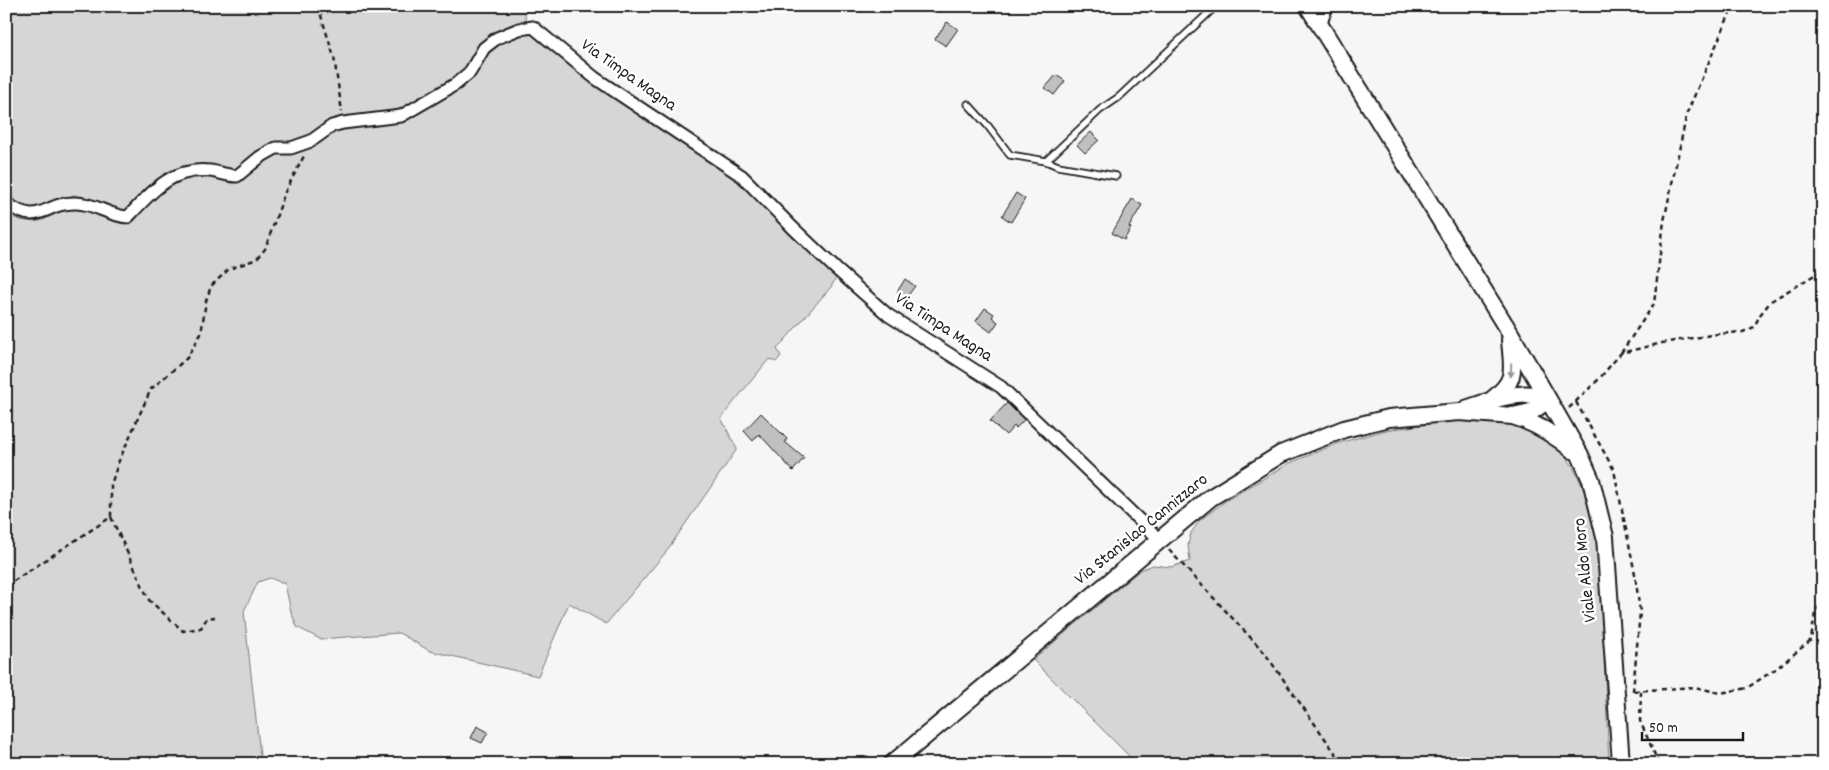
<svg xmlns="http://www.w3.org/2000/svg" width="1829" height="770" font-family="Dekko,sans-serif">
<rect width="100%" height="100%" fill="#f6f6f6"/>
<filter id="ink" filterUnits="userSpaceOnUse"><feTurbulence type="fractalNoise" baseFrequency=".02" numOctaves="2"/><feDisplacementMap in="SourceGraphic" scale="10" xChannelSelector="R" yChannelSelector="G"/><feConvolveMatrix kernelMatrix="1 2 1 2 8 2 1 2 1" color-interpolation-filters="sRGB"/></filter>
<g filter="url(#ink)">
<g fill="#d6d6d6" stroke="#797979">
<path d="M6,6H524L526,22L495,34L459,75L450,83L399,111L330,123L300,140L232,171L210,166H190L174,169L164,176L128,211C114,214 101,203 89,199C84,197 79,196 73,195C66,200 43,208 35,208C25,208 13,200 6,193V98L13,82L6,79Z"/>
<path d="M813,6H844L838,11L820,12Z"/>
<path d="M521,32H534L740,179L837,276L831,287L777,349L781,356L776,362L769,359L721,418L737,449L666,552L606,624L569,603L538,676L430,651L399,633L320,639L297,627L291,612L285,584L270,578L258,582L244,611L261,764H6V213C15,220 32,224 43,220C54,215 62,207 75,207C92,207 108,216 123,221L169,182L197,174L238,180L264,159L276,154L296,151L345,126L403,119L463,85L489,50L498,41Z"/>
<path d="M1489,419C1515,425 1550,433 1566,456C1601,506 1600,577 1603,635C1605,678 1607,721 1609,764H1137L1033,660L1140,570L1153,565L1171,567L1190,561L1188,545L1191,533L1200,520L1227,500L1290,463L1339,443L1386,430L1459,420Z"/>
</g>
<g fill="#c0c0c0" stroke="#1c1c1c">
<path d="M947,22L958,29L946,46L935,39Z"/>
<path d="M1056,75L1065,81L1054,95L1045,88Z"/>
<path d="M1091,132L1099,140L1085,153L1077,145Z"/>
<path d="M1016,193L1025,199L1011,222L1002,216Z"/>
<path d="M1132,199L1142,205L1129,227L1131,228L1124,240L1112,233Z"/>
<path d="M905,279L915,286L906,298L897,292Z"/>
<path d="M985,308L994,314L992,317L998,322L991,332L976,321Z"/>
<path d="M1007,403L1024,420L1016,428L1014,426L1006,435L990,421Z"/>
<path d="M761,413L787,439L785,442L804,458L793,471L759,434L753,441L744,431Z"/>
<path d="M477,726L488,732L482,743L471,738Z"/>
</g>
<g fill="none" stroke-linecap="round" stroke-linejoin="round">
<defs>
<g id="lane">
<path d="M968,104L988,126L1010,155L1046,161L1100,110L1119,97L1216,6"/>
<path d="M1046,161L1058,166L1116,176"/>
</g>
<g id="street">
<path d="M1320,26L1327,6"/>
<path d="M6,203C40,228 44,202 76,203C95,203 109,216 128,217C152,191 172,167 210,171C219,172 228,176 237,176L260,157L276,148H291L311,141L332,126L343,123L401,116L456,84L470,72L484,48L497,38L519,29L533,27L595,78L742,176L793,228L836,269L888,315L1001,387L1160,540"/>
</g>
<g id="secondary">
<path d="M1308,6L1510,333L1580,455L1591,480L1605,537L1621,764"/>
<path d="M1493,399C1518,379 1512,370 1510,339"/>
<path d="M1466,409C1489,401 1523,388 1546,398"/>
<path d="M1513,416C1536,423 1555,435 1573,450"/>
<path d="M892,764L1210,498L1281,454L1344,429L1389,418L1459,412L1513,416L1531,412L1541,405L1546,398"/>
</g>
</defs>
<use href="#lane" stroke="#1c1c1c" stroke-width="9"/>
<use href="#street" stroke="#1c1c1c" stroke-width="15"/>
<use href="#secondary" stroke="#1c1c1c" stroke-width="20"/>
<g stroke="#1c1c1c" stroke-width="2.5" stroke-dasharray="5 4" stroke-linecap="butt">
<path d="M318,6L334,57L342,112"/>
<path d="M1621,353L1654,304L1664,221L1687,113L1733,6"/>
<path d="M1576,402L1614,470L1635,574L1640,612L1633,691"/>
<path d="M1569,408L1599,379L1621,353L1662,343L1718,334L1743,332L1754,327L1760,315L1771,301L1823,270"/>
<path d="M111,517L149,600L183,631L201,628L207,618L215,617"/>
<path d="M1169,550L1264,652L1343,764"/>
<path d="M6,586L111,517V485L118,463L151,389L187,358L201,334L206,301L211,286L229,269L257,259L265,249L285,192L304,156"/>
<path d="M1634,691L1695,687L1720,693L1747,688L1777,668L1811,640L1815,613L1823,599"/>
<path d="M1641,691L1640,721L1659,764"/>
<path d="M6,749L14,764"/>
<path d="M1752,764L1754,762L1765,764"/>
</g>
<use href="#lane" stroke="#fff" stroke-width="5.5"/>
<use href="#street" stroke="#fff" stroke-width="11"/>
<use href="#secondary" stroke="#fff" stroke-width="16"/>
</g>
<defs><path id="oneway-solid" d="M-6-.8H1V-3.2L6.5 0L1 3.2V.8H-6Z" transform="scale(1.25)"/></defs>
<use fill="#999" href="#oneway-solid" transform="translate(1511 370) rotate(92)"/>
</g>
<g text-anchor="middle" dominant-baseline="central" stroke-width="5" stroke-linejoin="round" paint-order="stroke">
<g font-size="18" fill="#1c1c1c" stroke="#fff">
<text transform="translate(628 76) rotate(35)">Via Timpa Magna</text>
<text transform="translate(943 328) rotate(33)">Via Timpa Magna</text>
<text transform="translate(1142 530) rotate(-39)">Via Stanislao Cannizzaro</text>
<text transform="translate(1586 570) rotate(-96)">Viale Aldo Moro</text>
</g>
</g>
<rect width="1829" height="770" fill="none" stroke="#fff" stroke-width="25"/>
<rect x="12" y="12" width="1804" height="745" fill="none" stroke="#1c1c1c" stroke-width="2" filter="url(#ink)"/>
<path d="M1642 732v8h101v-8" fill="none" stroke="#1c1c1c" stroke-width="2.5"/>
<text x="1649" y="732" font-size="15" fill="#1c1c1c" stroke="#ffffff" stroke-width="4" paint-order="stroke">50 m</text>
</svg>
